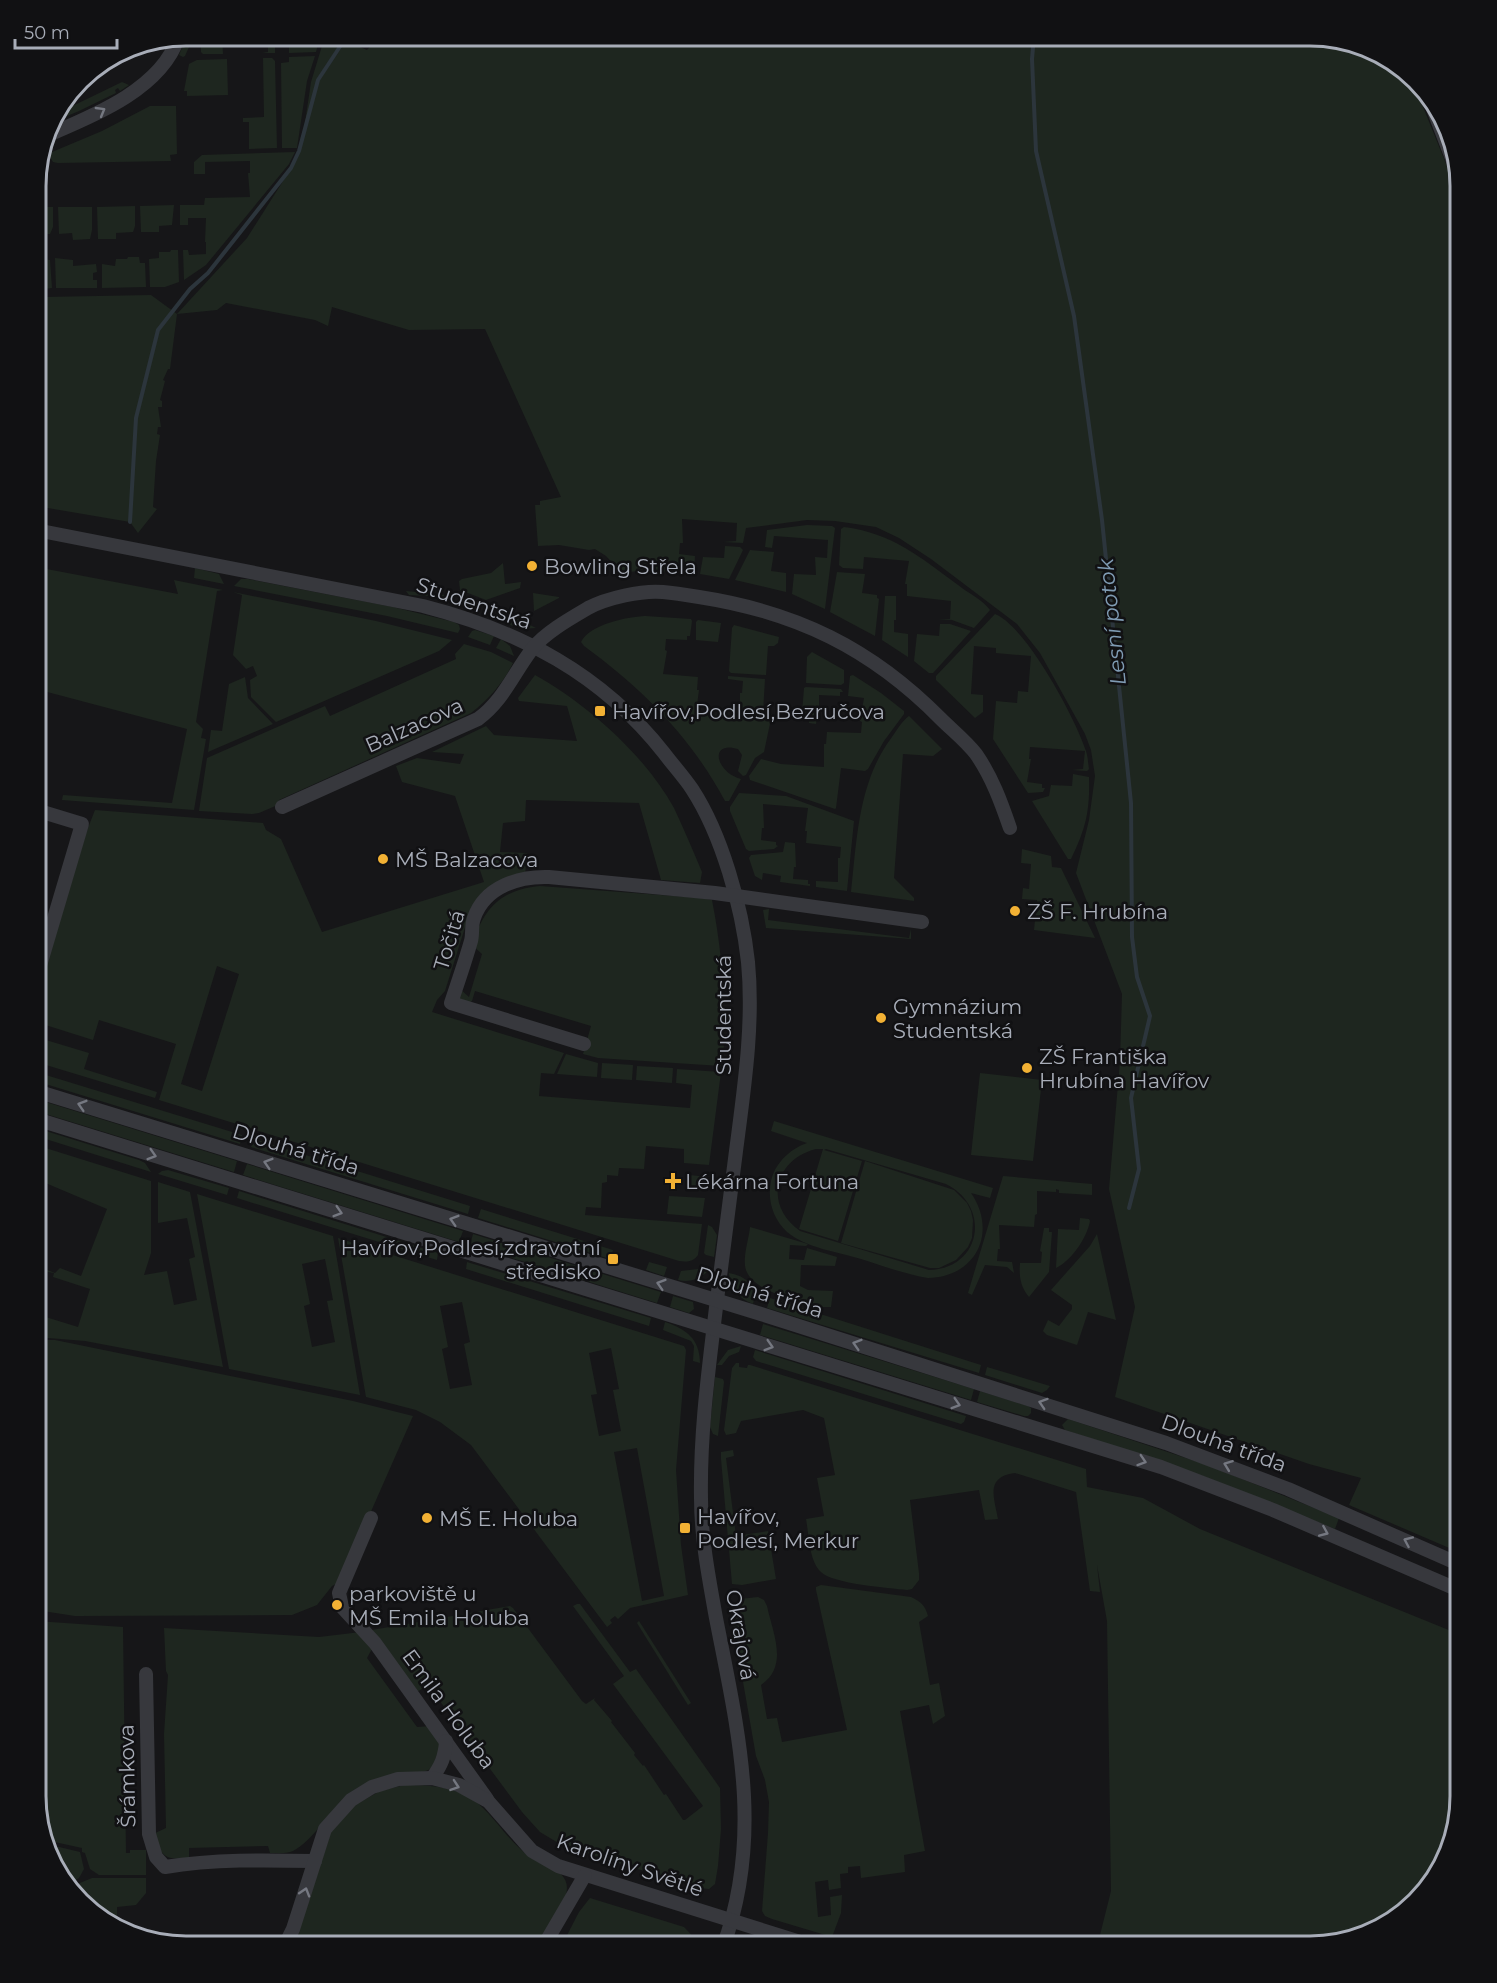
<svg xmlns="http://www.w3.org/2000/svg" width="1497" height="1983" font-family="Montserrat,sans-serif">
<rect width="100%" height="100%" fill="#161618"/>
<g fill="#1e261f" fill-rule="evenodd">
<path d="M187,36H194L185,56L183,57L179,55Z"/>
<path d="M200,36H222L223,54H203L201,52Z"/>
<path d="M268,36H279V43L275,44V53H262L268,52Z"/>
<path d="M289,36H320L316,52L289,53Z"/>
<path d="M325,36H371L366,42L344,38L317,79L305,125L319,81L346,41L367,50L380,36H1320L1385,56L1413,82L1461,201V1553L1349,1505L1361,1478L1309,1464L1115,1397L1135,1307L1109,1189L1120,1061L1122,994L1076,873L1089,820L1095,776L1091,750L1085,734L1040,653L1017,624L931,559L899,538L876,527L835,521L807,520L746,528L743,543L723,542L736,541L737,523L682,519L683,543H680L679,554L695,556L694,574L645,570L622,573L606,556L595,549L589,550L559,545L538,546L535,505H540V501L561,497L485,329L409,330L332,307L328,326L315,320L226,303L217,310L177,314L170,369H168L163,380L165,381L160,400L162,401V407H158L161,427H158L157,434L160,435L156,461L153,507L157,509L138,533L130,522L36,506V331L44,297L151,295L177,314L247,238L297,159L304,129L311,82Z"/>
<path d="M315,56L307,81L297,148H282L281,63L289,62V57Z"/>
<path d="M263,58H272L275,61L277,148L249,149V122H243V118L264,117Z"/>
<path d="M227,59L228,95L187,96V91H184L189,64L197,60Z"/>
<path d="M122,82L129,85L120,91L118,88L115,90L116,93L79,111L53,122L52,120L56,114Z"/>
<path d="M150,106H176L177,154L170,155L171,161L58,163L53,162L50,157L52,152L102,131Z"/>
<path d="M295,152L289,164L206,265L184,280L183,250H188L189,255L206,254V242H205L206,218H188V225H180V205H204L205,198L250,197L248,173H250V161L205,162V174H194V162L202,155Z"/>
<path d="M174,205L172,225L159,226V232H141L140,206Z"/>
<path d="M135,206V226L133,232L116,233V239H98L97,207Z"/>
<path d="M46,207H53V227L50,234H43V227H36V213L46,214Z"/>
<path d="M58,207H92V230L90,239L73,240L72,233L59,234Z"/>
<path d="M171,250H178L179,282L165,287H150L149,259L159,258V252H170Z"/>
<path d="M128,257H139L140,263H145L146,287L102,288V264L115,266L116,259H127Z"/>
<path d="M55,258L73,260V266L96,264L97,272L93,273V280H97V288H56Z"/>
<path d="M43,259L50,260L52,288L36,290V263H43Z"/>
<path d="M807,525L832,526L835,528L825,609L792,594L794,574L816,575L815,557L827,558L828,540L774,536L772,548L765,547L767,530Z"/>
<path d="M844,527C892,533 920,557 958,585C968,593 983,600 990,610L974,628L952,620L938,619H950L951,601L907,596V584H905L909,561L864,557L863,569L843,568L839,565L841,529Z"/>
<path d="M725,546L740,547L743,550L729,579L700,574L703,557L724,558Z"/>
<path d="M750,550L774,552L771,571L786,573V592L735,580Z"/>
<path d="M503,563L505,584L521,582L520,588L486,600L460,590L459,581L462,579L491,573Z"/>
<path d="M36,567L178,594L174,580L223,590L217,591L196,722L203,729L201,738L206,739L194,810L62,800L63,795L172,803L187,729L36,689Z"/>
<path d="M195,568L219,574L224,584L194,578Z"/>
<path d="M837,572L865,574L862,593L877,595V598L879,599L875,636L830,612Z"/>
<path d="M241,579H248L393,607L454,622L459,625L460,629L458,633L387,616L234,586Z"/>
<path d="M406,591L446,595V597L409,595Z"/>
<path d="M233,592L376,621L452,640L439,651L276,722L251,697L250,680L257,676L253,666L246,669L233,655L242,595Z"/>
<path d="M533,593L559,597V598L534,611Z"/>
<path d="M885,596H896V620H894V632L908,634V657L882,640Z"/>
<path d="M995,614C1026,626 1076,719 1086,751C1088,757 1088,763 1089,769L1087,771L1072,770L1083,769L1085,751L1030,747L1029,759H1031L1027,782L1042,784V788H1045L1043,792L1028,793L993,739L996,701L1017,703L1018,691L1028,692L1031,656L996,653V648L974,646L971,694L983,695V712L975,718L936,680V676Z"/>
<path d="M512,616L536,628L522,629L507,624Z"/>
<path d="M645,616L691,619L692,621L690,636H687V640L666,639L665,650L667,651L663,674L698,677L697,690H699L696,713L740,717V693H742L743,681L728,679V676L765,679L763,713L772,714L764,752L755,758L746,775L743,776L738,771L742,755L738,749C709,740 715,772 741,779L729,801H725C690,736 643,689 584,646L581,642C590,624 627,617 645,616Z"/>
<path d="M698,620L721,623L718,642L696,640V622Z"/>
<path d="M940,624H950L971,631L933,673H929L914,661L917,634L939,636Z"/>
<path d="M734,625L779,637L778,643L774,646H768L766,675L731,673L729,671L732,628Z"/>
<path d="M475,630L494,636L490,645L468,637L472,631Z"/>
<path d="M501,639L510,646L514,656L496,648Z"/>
<path d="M464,644L491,652L513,663C503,683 489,699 471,713L279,800L280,804L259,813L252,814L199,811L207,758L325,706L330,716L456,659L455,654Z"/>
<path d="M812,652L844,670V683L841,685L806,683L807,657Z"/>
<path d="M535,675C587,704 645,755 674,808C684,829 693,851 702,872L700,883L661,880L639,803L526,800L525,821L503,823L500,852L527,853L525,875L468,918L445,991L437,1000L432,1012L564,1053L554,1074L541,1073L539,1096L690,1108L692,1085L676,1083L677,1069L721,1072L709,1165L684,1163V1149L646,1146L644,1169L619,1168L618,1176L607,1175V1182L602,1183L601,1208L586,1207L585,1215L702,1224L698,1255C693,1262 687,1262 679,1261L159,1100L176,1044L99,1020L93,1040L36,1022V1001L86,833L95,810L263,823L266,830L281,839L322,932L484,882L455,796L402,782L396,766L417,758L460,764L464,754L432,752L486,726L494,735L577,741L567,706L519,701L518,698ZM217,966L239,974L202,1091L181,1084Z"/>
<path d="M853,675L881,693L904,711V714L884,741L868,769L865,771L841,768L836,808L835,809L750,780L749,776L761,759L781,764L824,767V744H826L827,732L861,733L862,722L860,721L864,698L848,696L850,676Z"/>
<path d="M245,677L248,698L273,724L208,752L211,730L222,731L229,684Z"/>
<path d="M806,687L841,689L843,692H840V696L819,695V718H817L816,724L809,723V718L802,713L804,688Z"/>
<path d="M909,716L942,749L933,756L903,754L894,878L914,898V901L851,892C857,839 858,782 892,737C897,730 902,721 909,716Z"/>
<path d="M1073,774L1089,777C1090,811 1086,828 1071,859H1068L1032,801L1049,796L1051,785L1072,786Z"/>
<path d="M739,793L786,796L854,821L847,891L816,887V881L838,882V858H840L841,847L806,843L807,831H805L808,808L763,804L764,828H762L761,840L776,842V845L778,846L774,849L749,851L746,849L730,811V807Z"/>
<path d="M785,842L795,843L796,867H794L793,879L808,880V884H810V886L780,882L781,876L763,873L762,880L755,876L749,858L751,855L783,852Z"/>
<path d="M1022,849L1051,856L1052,867L1061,868L1095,938L1034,930L1037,900L1022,899L1023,888L1029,889L1031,864L1021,863Z"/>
<path d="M540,886L701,898L712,900C720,941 724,979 724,1020C724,1035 725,1052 721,1066L598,1058L583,1054L591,1026L475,991L472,1001L469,1003L460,1002L458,993L459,988L469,997L482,954L472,945C484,908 500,890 540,886Z"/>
<path d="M769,909L768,920L909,938L911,929V939L766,928L763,910Z"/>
<path d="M36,1037L89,1053L84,1069L157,1092L155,1098L36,1062Z"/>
<path d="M566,1054L598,1063L597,1077L557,1074Z"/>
<path d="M602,1063L633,1065L632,1080L601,1078Z"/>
<path d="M637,1066L673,1068L672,1083L636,1080Z"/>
<path d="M36,1072L242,1135L240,1144L39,1082L36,1081Z"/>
<path d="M980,1073L1042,1080L1033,1161L971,1155Z"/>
<path d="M36,1099L237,1161L234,1172L36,1111Z"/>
<path d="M774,1121L993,1188L990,1198L971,1193C998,1232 976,1277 928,1278C905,1274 883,1266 861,1259C838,1252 806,1248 787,1232C773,1219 767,1200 771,1181C775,1163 790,1149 807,1143L771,1131ZM816,1149H823L799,1229L838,1241L862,1161L824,1150L826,1149L946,1184C992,1207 981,1269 929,1270L800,1231C764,1206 773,1160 816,1149Z"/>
<path d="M36,1128L139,1160L145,1163L151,1172L36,1136Z"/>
<path d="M254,1139L470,1206L468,1214L251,1147Z"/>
<path d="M36,1145L151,1181V1253L144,1275L167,1271L174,1305L197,1300L189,1259L195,1257L187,1218L158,1223V1182L190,1192L223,1367L85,1341L36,1337V1314L78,1327L90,1289L53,1277L54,1273L48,1272L42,1269L40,1273L36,1272V1258L42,1263V1268L55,1273L60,1268L81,1276L107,1209L36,1179Z"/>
<path d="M865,1161L954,1190L967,1203L971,1211L973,1220L972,1238L968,1247L956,1260L939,1268H930L841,1243Z"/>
<path d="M247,1164L463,1231L459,1242L243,1175Z"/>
<path d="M168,1170L229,1188L227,1195L158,1174L162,1171Z"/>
<path d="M690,1175L707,1177L706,1191L689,1190Z"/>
<path d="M1003,1176L1092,1184V1195L1059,1193V1190L1056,1189V1192L1037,1191V1214L1035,1215L1034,1227L999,1225L1000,1249H998L997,1261L1012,1262L1014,1273L1007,1267L985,1265L972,1295L968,1293Z"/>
<path d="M239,1191L438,1253L437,1260L237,1198Z"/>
<path d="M197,1194L333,1236L360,1395L229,1369ZM325,1259L333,1300L327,1301L335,1342L312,1347L304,1306L310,1304L302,1264Z"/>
<path d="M669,1196L705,1198L702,1217L667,1214Z"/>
<path d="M481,1209L613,1250L610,1259L478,1218Z"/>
<path d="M1080,1218L1089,1219L1090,1221C1087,1238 1071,1261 1056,1268L1058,1229L1079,1230Z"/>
<path d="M708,1225L712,1227L717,1235L714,1257L706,1255L704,1253Z"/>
<path d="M750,1227L808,1244L806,1246L790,1245L789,1259L804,1260L807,1248L837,1257L835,1266L801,1265L800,1286L808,1290L833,1291L831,1307H822C802,1301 754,1293 746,1270C742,1258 749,1239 750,1227Z"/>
<path d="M1044,1228H1049V1232H1052L1049,1272L1029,1297C1020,1286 1019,1276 1020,1263H1041L1042,1252L1040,1251Z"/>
<path d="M473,1234L661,1292L657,1303L470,1245Z"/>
<path d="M1097,1234L1116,1320L1088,1312L1077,1345L1047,1335L1043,1331L1048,1320L1059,1326L1072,1309V1305L1051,1290L1090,1246Z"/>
<path d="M338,1238L684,1346L686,1350L676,1470L681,1545L688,1595L630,1608L618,1619L615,1616L610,1620L612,1623L607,1627L471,1445L440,1422L416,1410L366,1397ZM462,1302L470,1342L464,1344L472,1385L450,1389L442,1349L448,1347L440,1306ZM611,1348L619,1389L613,1390L621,1431L599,1436L591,1395L597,1394L589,1353ZM637,1448L664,1596L642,1601L614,1452Z"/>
<path d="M467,1262L651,1318L649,1326L466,1269Z"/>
<path d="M649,1262L667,1267L664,1276L646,1270Z"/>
<path d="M698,1269L709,1270C700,1279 690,1283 678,1280L681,1271Z"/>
<path d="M729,1273C746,1276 758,1286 753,1304C739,1299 730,1288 729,1273Z"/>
<path d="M673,1296L693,1302L694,1309L689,1313L670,1307Z"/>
<path d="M770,1298L981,1365L979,1373L767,1308Z"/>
<path d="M665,1322C686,1329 700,1339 700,1363L693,1361L694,1346L691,1341L663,1330Z"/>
<path d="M763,1324L974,1389L971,1400L760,1335Z"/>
<path d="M36,1340H55L353,1401L413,1416L340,1582L332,1586L317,1605L292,1615L75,1616L36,1610Z"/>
<path d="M741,1346L739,1352L729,1356L722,1365H717L728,1350Z"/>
<path d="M755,1350L966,1416L964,1422L961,1424L756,1361L753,1357Z"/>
<path d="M736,1363H739V1367L747,1368L748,1365H750L1086,1469L1087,1487L1143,1498L1200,1529L1461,1635V1796L1441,1871L1394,1922L1310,1947H1097L1111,1891L1107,1621L1097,1565L1100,1592L1090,1591L1076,1492L1015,1473C985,1477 994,1497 998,1519L985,1520L979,1490L910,1500L919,1573V1580L912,1589L907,1590C889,1588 833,1584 821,1572C809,1561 809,1535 806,1519L824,1516L817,1478L835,1475L824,1418L803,1410L741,1421L736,1433L726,1435L724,1430L732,1368Z"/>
<path d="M987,1367L1050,1386L1047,1390L1042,1393L985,1375Z"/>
<path d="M715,1377L723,1379L724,1382L718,1436L713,1434L710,1427Z"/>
<path d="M980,1391L1028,1406L1031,1408V1413L1028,1416H1024L977,1402Z"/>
<path d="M1068,1419L1207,1465L1339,1518L1335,1529L1203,1476L1065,1430L1062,1425Z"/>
<path d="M733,1450L734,1456L726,1458L736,1536L768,1531L776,1579L742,1585L732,1584L721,1459V1452Z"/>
<path d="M821,1585L911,1597C921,1602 925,1605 928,1616L919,1622L930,1685L939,1683L945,1716L933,1724L929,1705L900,1711L925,1851L904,1855L905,1872L861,1878L860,1866L848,1867V1873L840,1874L841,1888L829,1890L828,1880L815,1882L818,1917L831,1915L830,1897L842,1895L841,1913L832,1937L772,1919L765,1916L762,1911L768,1833L769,1802L765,1780L756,1756L732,1619L733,1606L740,1599L758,1597L764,1600L767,1606C773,1634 789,1666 761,1685L767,1719L777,1718L782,1742L847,1730L816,1590V1587Z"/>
<path d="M577,1604H580L630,1672L636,1669L720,1788L721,1829L718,1866L715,1884L709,1889L699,1888L583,1852L560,1844L540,1832L522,1812L428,1685L417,1692L372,1630L510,1606L513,1608L582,1701L586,1704L595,1698L594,1700L612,1721L611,1722L635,1753L634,1755L643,1766L644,1765L664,1795L666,1794L683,1820H685L703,1806L613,1684L624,1676L573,1606Z"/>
<path d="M36,1621L123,1627L126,1853H130V1850H146V1875H99L90,1869L85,1853L82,1852V1848L50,1841L36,1796Z"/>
<path d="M639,1621L691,1703L688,1705L637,1623Z"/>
<path d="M164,1628L319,1637L361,1632L374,1645L367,1658L417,1727L432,1726C440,1738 444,1757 431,1768C424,1774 413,1772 404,1773C389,1775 369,1781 356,1789C333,1804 314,1841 293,1851C287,1854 277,1853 270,1853L268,1846L189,1848V1858C164,1860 162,1857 153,1834L166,1828L164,1734L168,1675L166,1671Z"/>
<path d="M404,1785C436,1785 465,1787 488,1813C501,1827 513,1845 529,1856C538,1863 551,1868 561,1874C567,1881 568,1886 566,1895L539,1947H291L305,1912L331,1832L355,1805L380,1791Z"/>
<path d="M51,1845L80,1852L84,1869L79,1878L67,1885L61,1880Z"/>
<path d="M92,1878H146V1893L136,1905L117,1907V1918L111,1920V1926L70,1887Z"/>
<path d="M590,1898L684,1927L698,1942L699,1947H561L579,1912Z"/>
</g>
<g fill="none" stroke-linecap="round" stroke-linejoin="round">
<g stroke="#2c353c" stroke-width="4">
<path d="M1034,36L1032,59L1036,151L1074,316L1102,520L1131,803L1132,937L1137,977L1150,1016L1131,1098L1139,1169L1129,1208"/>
<path d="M130,522L136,418L158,330L190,289L208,273L291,168L299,151L318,80L345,39L366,43L373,36"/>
</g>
<g stroke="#37383d" stroke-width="14">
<path d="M1423,91L1432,106L1456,169"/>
<path d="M48,135C93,116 161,89 178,38"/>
<path d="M36,530L423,606C520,631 602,674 664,753C673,765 684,777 692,789C722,835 742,907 748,962C754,1024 744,1089 736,1151C729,1208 721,1266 714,1324C707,1382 700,1439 701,1498C701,1538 709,1579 716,1618C738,1731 764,1834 723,1947"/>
<path d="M282,807L478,719C504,700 514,672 533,648C546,632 571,618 588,608C607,598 642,590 663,592C675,593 687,595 699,597C796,612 871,648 941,719C952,730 966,741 976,754C992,777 1001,802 1010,828"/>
<path d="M36,979L82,824L36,810"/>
<path d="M584,1044L451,1003C458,982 465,962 471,941C473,934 471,925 474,918C485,886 520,876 549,877L715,893L922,922"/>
<path d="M36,1091L761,1314L1166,1443L1288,1489L1461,1565"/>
<path d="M36,1119L1161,1467L1273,1510L1461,1591"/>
<path d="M371,1518L339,1593L342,1607L375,1643L487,1799"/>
<path d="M146,1674L149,1834L156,1857L165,1867C214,1859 265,1860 315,1861"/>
<path d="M432,1778C441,1766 445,1757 446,1741"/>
<path d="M284,1947L293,1929L325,1829L351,1800L372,1787L398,1779L432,1778L459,1785L488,1801L532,1851L558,1866L816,1947"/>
<path d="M543,1947L585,1875"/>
</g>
</g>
<defs><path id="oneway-chevron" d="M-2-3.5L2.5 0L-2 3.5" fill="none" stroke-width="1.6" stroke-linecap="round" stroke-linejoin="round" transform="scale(1.5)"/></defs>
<g stroke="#757881">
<use href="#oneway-chevron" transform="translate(101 111) rotate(-30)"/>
<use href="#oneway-chevron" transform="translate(82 1105) rotate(-163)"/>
<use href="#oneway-chevron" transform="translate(152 1155) rotate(17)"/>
<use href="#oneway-chevron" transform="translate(268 1163) rotate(-163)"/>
<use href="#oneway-chevron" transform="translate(338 1212) rotate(17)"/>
<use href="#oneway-chevron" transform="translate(454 1220) rotate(-163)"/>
<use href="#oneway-chevron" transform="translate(661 1284) rotate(-163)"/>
<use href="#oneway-chevron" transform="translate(857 1344) rotate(-163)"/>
<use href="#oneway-chevron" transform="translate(769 1346) rotate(17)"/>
<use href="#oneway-chevron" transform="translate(1043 1403) rotate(-162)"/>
<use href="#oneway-chevron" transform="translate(956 1404) rotate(17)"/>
<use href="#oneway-chevron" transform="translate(1142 1461) rotate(18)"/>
<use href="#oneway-chevron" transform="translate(1228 1465) rotate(-159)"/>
<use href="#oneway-chevron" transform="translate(1324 1532) rotate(23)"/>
<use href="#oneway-chevron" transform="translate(1408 1541) rotate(-156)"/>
<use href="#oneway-chevron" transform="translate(455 1786) rotate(19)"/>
<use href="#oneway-chevron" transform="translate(305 1892) rotate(-73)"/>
</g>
<g fill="#f2b134" stroke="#111113" stroke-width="2">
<circle cx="532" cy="566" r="6"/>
<rect x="594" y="705" width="12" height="12" rx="3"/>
<circle cx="383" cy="859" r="6"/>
<circle cx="1015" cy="911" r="6"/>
<circle cx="881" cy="1018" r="6"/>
<circle cx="1027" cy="1068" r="6"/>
<path d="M670 1172h6v6h6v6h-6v6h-6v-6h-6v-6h6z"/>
<rect x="607" y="1253" width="12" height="12" rx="3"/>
<circle cx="427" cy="1518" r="6"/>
<rect x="679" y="1522" width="12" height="12" rx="3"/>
<circle cx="337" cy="1605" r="6"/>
</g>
<g text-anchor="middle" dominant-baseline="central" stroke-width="5" stroke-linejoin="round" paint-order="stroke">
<g font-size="21" fill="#a8adb8" stroke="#111113" text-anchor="start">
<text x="544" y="566">Bowling Střela</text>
<text x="612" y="711">Havířov,Podlesí,Bezručova</text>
<text x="395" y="859">MŠ Balzacova</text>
<text x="1027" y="911">ZŠ F. Hrubína</text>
<text x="893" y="1006">Gymnázium<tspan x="893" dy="24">Studentská</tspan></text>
<text x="1039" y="1056">ZŠ Františka<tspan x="1039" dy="24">Hrubína Havířov</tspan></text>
<text x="685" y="1181">Lékárna Fortuna</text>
<text x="601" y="1247" text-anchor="end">Havířov,Podlesí,zdravotní<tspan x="601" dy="24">středisko</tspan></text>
<text x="697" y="1516">Havířov,<tspan x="697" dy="24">Podlesí, Merkur</tspan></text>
<text x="439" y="1518">MŠ E. Holuba</text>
<text x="349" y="1593">parkoviště u<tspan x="349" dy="24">MŠ Emila Holuba</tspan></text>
</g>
<g font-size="21" fill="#a8adb8" stroke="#111113">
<text transform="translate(474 603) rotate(19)">Studentská</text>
<text transform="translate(414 725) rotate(-24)">Balzacova</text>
<text transform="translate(449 940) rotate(-73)">Točitá</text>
<text transform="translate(723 1015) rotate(-90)">Studentská</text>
<text transform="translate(296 1149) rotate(17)">Dlouhá třída</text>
<text transform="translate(760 1292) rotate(17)">Dlouhá třída</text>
<text transform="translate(1224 1443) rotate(20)">Dlouhá třída</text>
<text transform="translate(741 1635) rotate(80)">Okrajová</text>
<text transform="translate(449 1709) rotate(54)">Emila Holuba</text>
<text transform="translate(127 1776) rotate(-91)">Šrámkova</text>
<text transform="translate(630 1865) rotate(19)">Karolíny Světlé</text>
</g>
<g font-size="22" font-style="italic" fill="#7f9bb3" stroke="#111113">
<text transform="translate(1112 622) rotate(-96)">Lesní potok</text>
</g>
</g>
<path d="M0 0H1497V1983H0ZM186 46H1310A140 140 0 0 1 1450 186V1796A140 140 0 0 1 1310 1936H186A140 140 0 0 1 46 1796V186A140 140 0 0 1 186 46Z" fill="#111113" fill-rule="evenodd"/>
<path fill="none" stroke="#a8adb8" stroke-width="3" d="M186 46H1310A140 140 0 0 1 1450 186V1796A140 140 0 0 1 1310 1936H186A140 140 0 0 1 46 1796V186A140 140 0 0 1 186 46Z"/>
<path d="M15 39v9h102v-9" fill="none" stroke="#a8adb8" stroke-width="3"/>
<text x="24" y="39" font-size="18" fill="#a8adb8" stroke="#111113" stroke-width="4.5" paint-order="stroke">50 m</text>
</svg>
